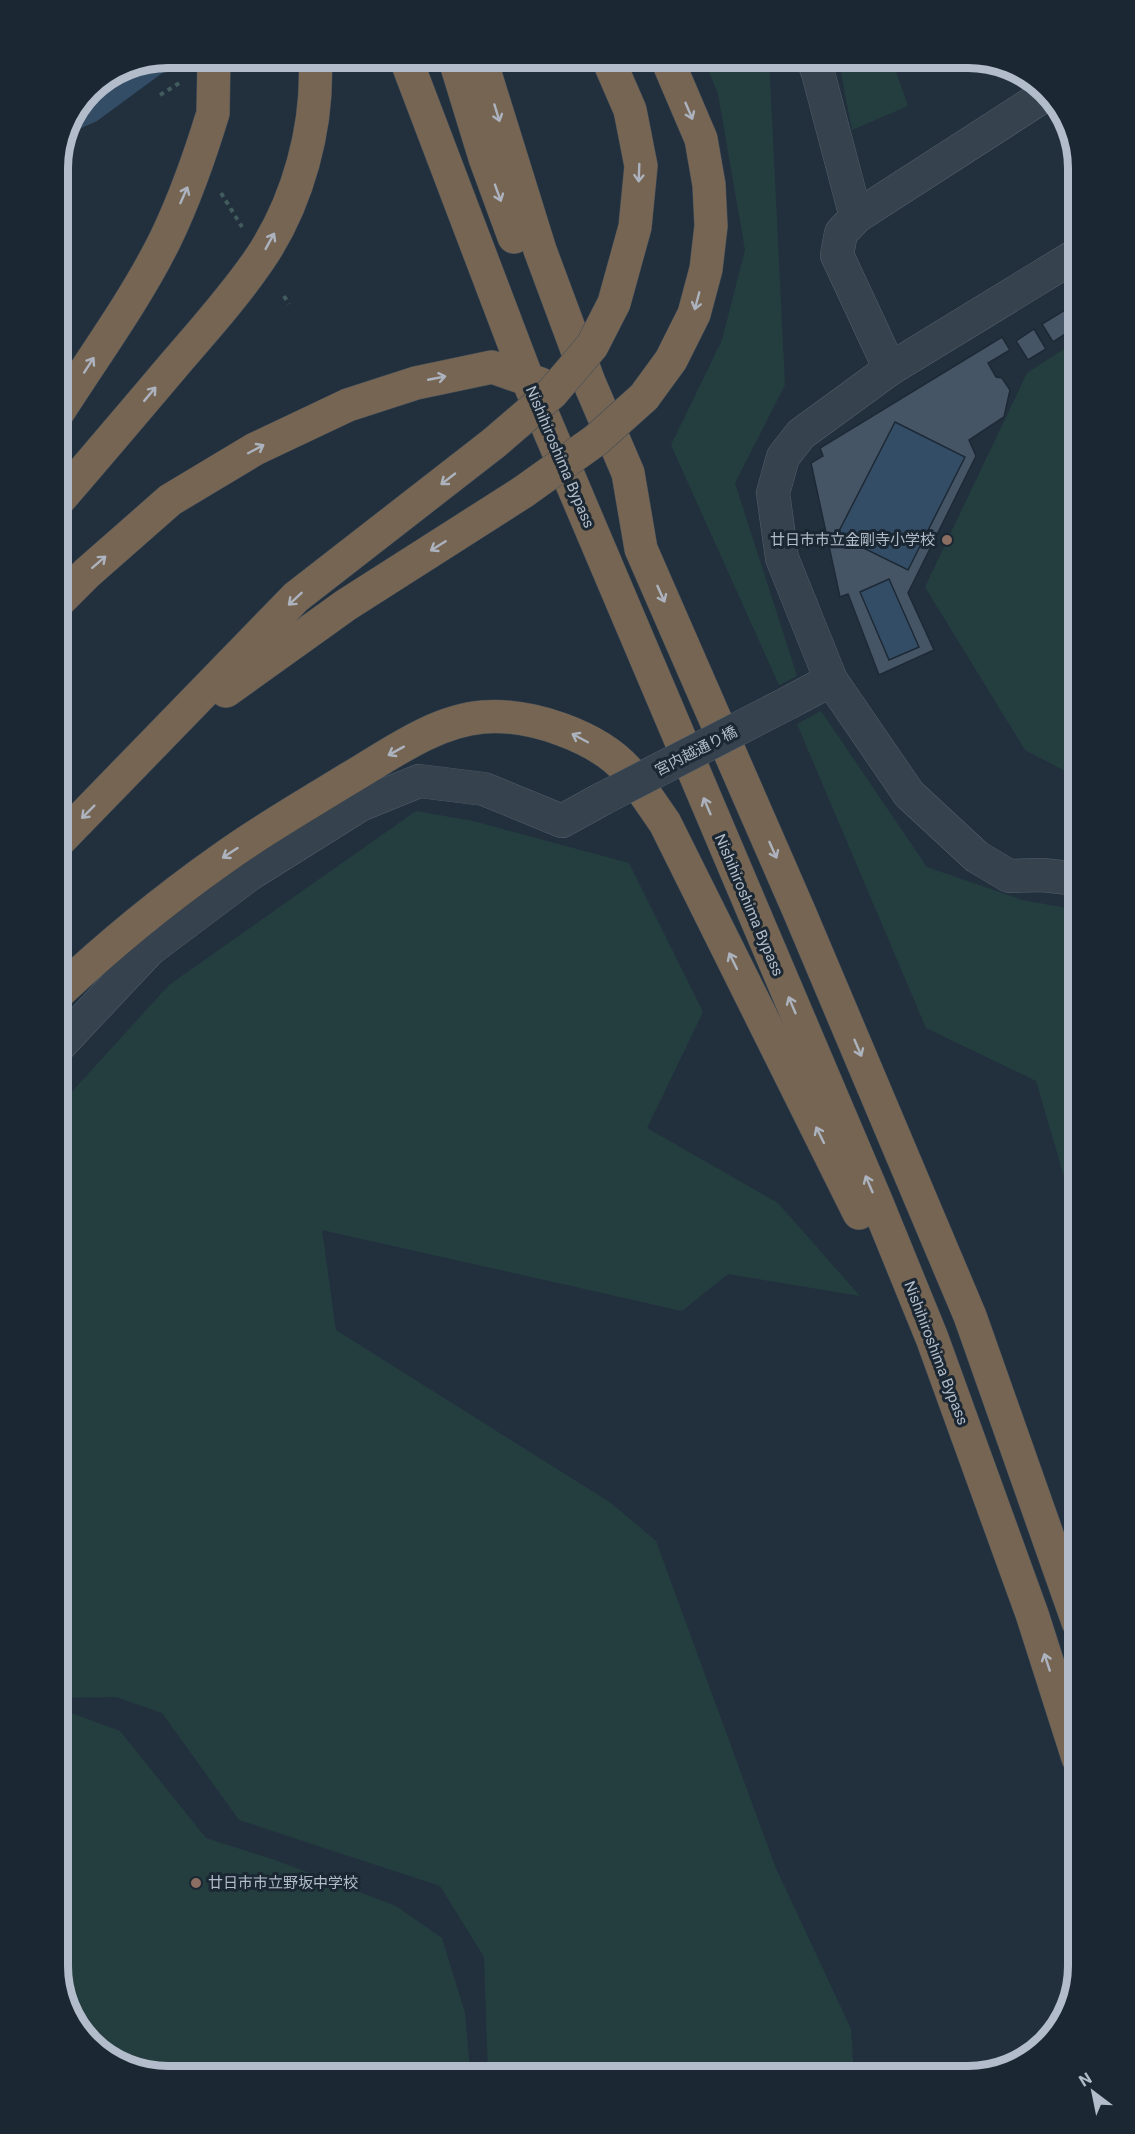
<svg xmlns="http://www.w3.org/2000/svg" width="1135" height="2134" font-family="Roboto,'Noto Sans JP',sans-serif">
<rect width="100%" height="100%" fill="#22303e"/>
<g fill="#243e3f">
<path d="M703,57H769L785,385L735,483L797,676L779,685L671,445L722,340L745,250L718,94Z"/>
<path d="M838,57H891L908,106L852,130Z"/>
<path d="M1078,340V770L1065,771L1025,750L925,587L1027,373Z"/>
<path d="M821,711L927,867L1022,900L1078,910V1224L1036,1081L926,1028L797,724Z"/>
<path d="M416,811L473,821L629,863L703,1012L647,1128L778,1203L860,1296L728,1274L682,1311L322,1230L336,1330L611,1503L656,1541L775,1866L851,2029L854,2077H488L484,1957L440,1886L239,1820L162,1713L116,1697L57,1698V1108L169,985Z"/>
<path d="M57,1711H66L120,1731L206,1838L275,1860L396,1906L442,1938L465,2013L470,2069L461,2077H161L106,2058L66,2009L57,1966Z"/>
</g>
<g fill="#344d67">
<path d="M168,57H184L97,121L70,133L90,89L126,65Z"/>
<path d="M895,422L965,457L908,570L837,535Z"/>
<path d="M889,579L919,647L889,660L860,592Z"/>
</g>
<g fill="#465565" stroke="#1d2935" stroke-width="1.5" fill-rule="evenodd">
<path d="M1078,302V326L1053,342L1042,324Z"/>
<path d="M1034,329L1046,349L1028,360L1016,341Z"/>
<path d="M1002,337L1010,350L988,363L996,377L1002,378L1010,390L1004,417L969,440L976,456L908,593L934,650L879,675L848,594L840,597L811,463L823,456L820,448ZM895,422L965,457L908,570L837,535ZM889,579L919,647L889,660L860,592Z"/>
</g>
<g fill="none" stroke-linecap="round" stroke-linejoin="round">
<defs>
<g id="minor">
<path d="M812,57L818,73L856,217L841,233L837,255L890,369"/>
<path d="M856,217L1045,95"/>
<path d="M790,702L831,680"/>
<path d="M1078,879L1042,875L1009,876L977,857L909,794L831,680L782,558L773,493L783,457L801,434L890,369L1078,254"/>
<path d="M57,1048L149,950L250,874L360,805L419,781L484,789L562,821L602,799"/>
</g>
<g id="highway">
<path d="M405,57L527,378L877,1203L932,1338L1032,1614L1078,1758"/>
<path d="M454,57L485,158L514,237"/>
<path d="M480,57L540,250L589,382L628,473L641,549L799,911L970,1316L1078,1622"/>
<path d="M607,57L630,110L641,166L635,227L614,303"/>
<path d="M644,397L671,360L694,314L706,269L711,226L709,185L701,139L666,57"/>
<path d="M57,414C94,356 136,299 166,238C185,198 200,156 213,113"/>
<path d="M57,502C96,457 134,412 173,366C202,332 233,298 259,260C298,203 319,126 315,57"/>
<path d="M57,603L87,573L170,500L255,449L348,405L416,383L492,367L541,384"/>
<path d="M226,691L346,605L523,492"/>
<path d="M57,843L296,597L494,443"/>
<path d="M57,994C109,945 164,900 222,859C262,830 306,805 348,779C389,755 434,721 483,717C530,713 597,736 628,771C641,787 653,806 665,823L859,1213"/>
</g>
</defs>
<use href="#minor" stroke="#545f6c" stroke-width="34"/>
<use href="#highway" stroke="#414c59" stroke-width="34"/>
<g stroke="#425b5c" stroke-width="4" stroke-dasharray="4.5 4.5" stroke-linecap="butt">
<path d="M160,95L181,82"/>
<path d="M221,193L242,227"/>
<path d="M284,296L289,304"/>
</g>
<use href="#minor" stroke="#36424e" stroke-width="33"/>
<use href="#highway" stroke="#756552" stroke-width="33"/>
<defs>
<path id="minor-bridge" d="M602,799L790,702"/>
<g id="highway-bridge">
<path d="M213,113L214,57"/>
<path d="M494,443L552,393L592,346L614,303"/>
<path d="M523,492L596,440L644,397"/>
</g>
</defs>
<use href="#minor-bridge" stroke="#545f6c" stroke-width="34" stroke-linecap="butt"/>
<use href="#highway-bridge" stroke="#414c59" stroke-width="34" stroke-linecap="butt"/>
<use href="#minor-bridge" stroke="#36424e" stroke-width="33"/>
<use href="#highway-bridge" stroke="#756552" stroke-width="33"/>
</g>
<defs><path id="oneway-shaft" d="M-6 0H5M1.5-3L5.5 0L1.5 3" fill="none" stroke-width="1.6" stroke-linecap="round" stroke-linejoin="round" transform="scale(1.5)"/></defs>
<g stroke="#acb3be">
<use href="#oneway-shaft" transform="translate(689 111) rotate(67)"/>
<use href="#oneway-shaft" transform="translate(497 113) rotate(73)"/>
<use href="#oneway-shaft" transform="translate(639 173) rotate(92)"/>
<use href="#oneway-shaft" transform="translate(498 193) rotate(70)"/>
<use href="#oneway-shaft" transform="translate(184 195) rotate(-66)"/>
<use href="#oneway-shaft" transform="translate(270 241) rotate(-61)"/>
<use href="#oneway-shaft" transform="translate(697 301) rotate(105)"/>
<use href="#oneway-shaft" transform="translate(89 365) rotate(-57)"/>
<use href="#oneway-shaft" transform="translate(437 378) rotate(-11)"/>
<use href="#oneway-shaft" transform="translate(150 394) rotate(-50)"/>
<use href="#oneway-shaft" transform="translate(256 449) rotate(-28)"/>
<use href="#oneway-shaft" transform="translate(448 479) rotate(142)"/>
<use href="#oneway-shaft" transform="translate(438 546) rotate(148)"/>
<use href="#oneway-shaft" transform="translate(99 562) rotate(-41)"/>
<use href="#oneway-shaft" transform="translate(661 594) rotate(66)"/>
<use href="#oneway-shaft" transform="translate(295 599) rotate(137)"/>
<use href="#oneway-shaft" transform="translate(580 738) rotate(-152)"/>
<use href="#oneway-shaft" transform="translate(396 751) rotate(151)"/>
<use href="#oneway-shaft" transform="translate(707 806) rotate(-113)"/>
<use href="#oneway-shaft" transform="translate(88 812) rotate(135)"/>
<use href="#oneway-shaft" transform="translate(773 850) rotate(66)"/>
<use href="#oneway-shaft" transform="translate(230 853) rotate(147)"/>
<use href="#oneway-shaft" transform="translate(733 961) rotate(-116)"/>
<use href="#oneway-shaft" transform="translate(792 1005) rotate(-113)"/>
<use href="#oneway-shaft" transform="translate(858 1048) rotate(67)"/>
<use href="#oneway-shaft" transform="translate(820 1135) rotate(-116)"/>
<use href="#oneway-shaft" transform="translate(869 1184) rotate(-113)"/>
<use href="#oneway-shaft" transform="translate(1047 1662) rotate(-108)"/>
</g>
<g fill="#8d6e63" stroke="#1b2733" stroke-width="2">
<circle cx="947" cy="540" r="6"/>
<circle cx="196" cy="1883" r="6"/>
</g>
<g text-anchor="middle" dominant-baseline="central" stroke-width="6" stroke-linejoin="round" paint-order="stroke">
<g font-size="15" fill="#b2bcca" stroke="#1b2733">
<text transform="translate(560 457) rotate(67)">Nishihiroshima Bypass</text>
<text transform="translate(696 751) rotate(-27)">宮内越通り橋</text>
<text transform="translate(749 905) rotate(67)">Nishihiroshima Bypass</text>
<text transform="translate(936 1353) rotate(69)">Nishihiroshima Bypass</text>
</g>
<g font-size="15" fill="#b2bcca" stroke="#1b2733" text-anchor="end">
<text x="935" y="540">廿日市市立金剛寺小学校</text>
<text x="208" y="1883" text-anchor="start">廿日市市立野坂中学校</text>
</g>
</g>
<path d="M0 0H1135V2134H0ZM168 68H968A100 100 0 0 1 1068 168V1966A100 100 0 0 1 968 2066H168A100 100 0 0 1 68 1966V168A100 100 0 0 1 168 68Z" fill="#1b2733" fill-rule="evenodd"/>
<path fill="none" stroke="#b2bcca" stroke-width="8" d="M168 68H968A100 100 0 0 1 1068 168V1966A100 100 0 0 1 968 2066H168A100 100 0 0 1 68 1966V168A100 100 0 0 1 168 68Z"/>
<g transform="translate(1093 2092) rotate(328)" stroke="#1b2733" stroke-width="4.5" paint-order="stroke">
<path d="M0-4.5L10 22L0 15L-10 22Z" fill="#b2bcca"/>
<text y="-9" font-size="16" font-weight="bold" text-anchor="middle" fill="#b2bcca">N</text>
</g>
</svg>
